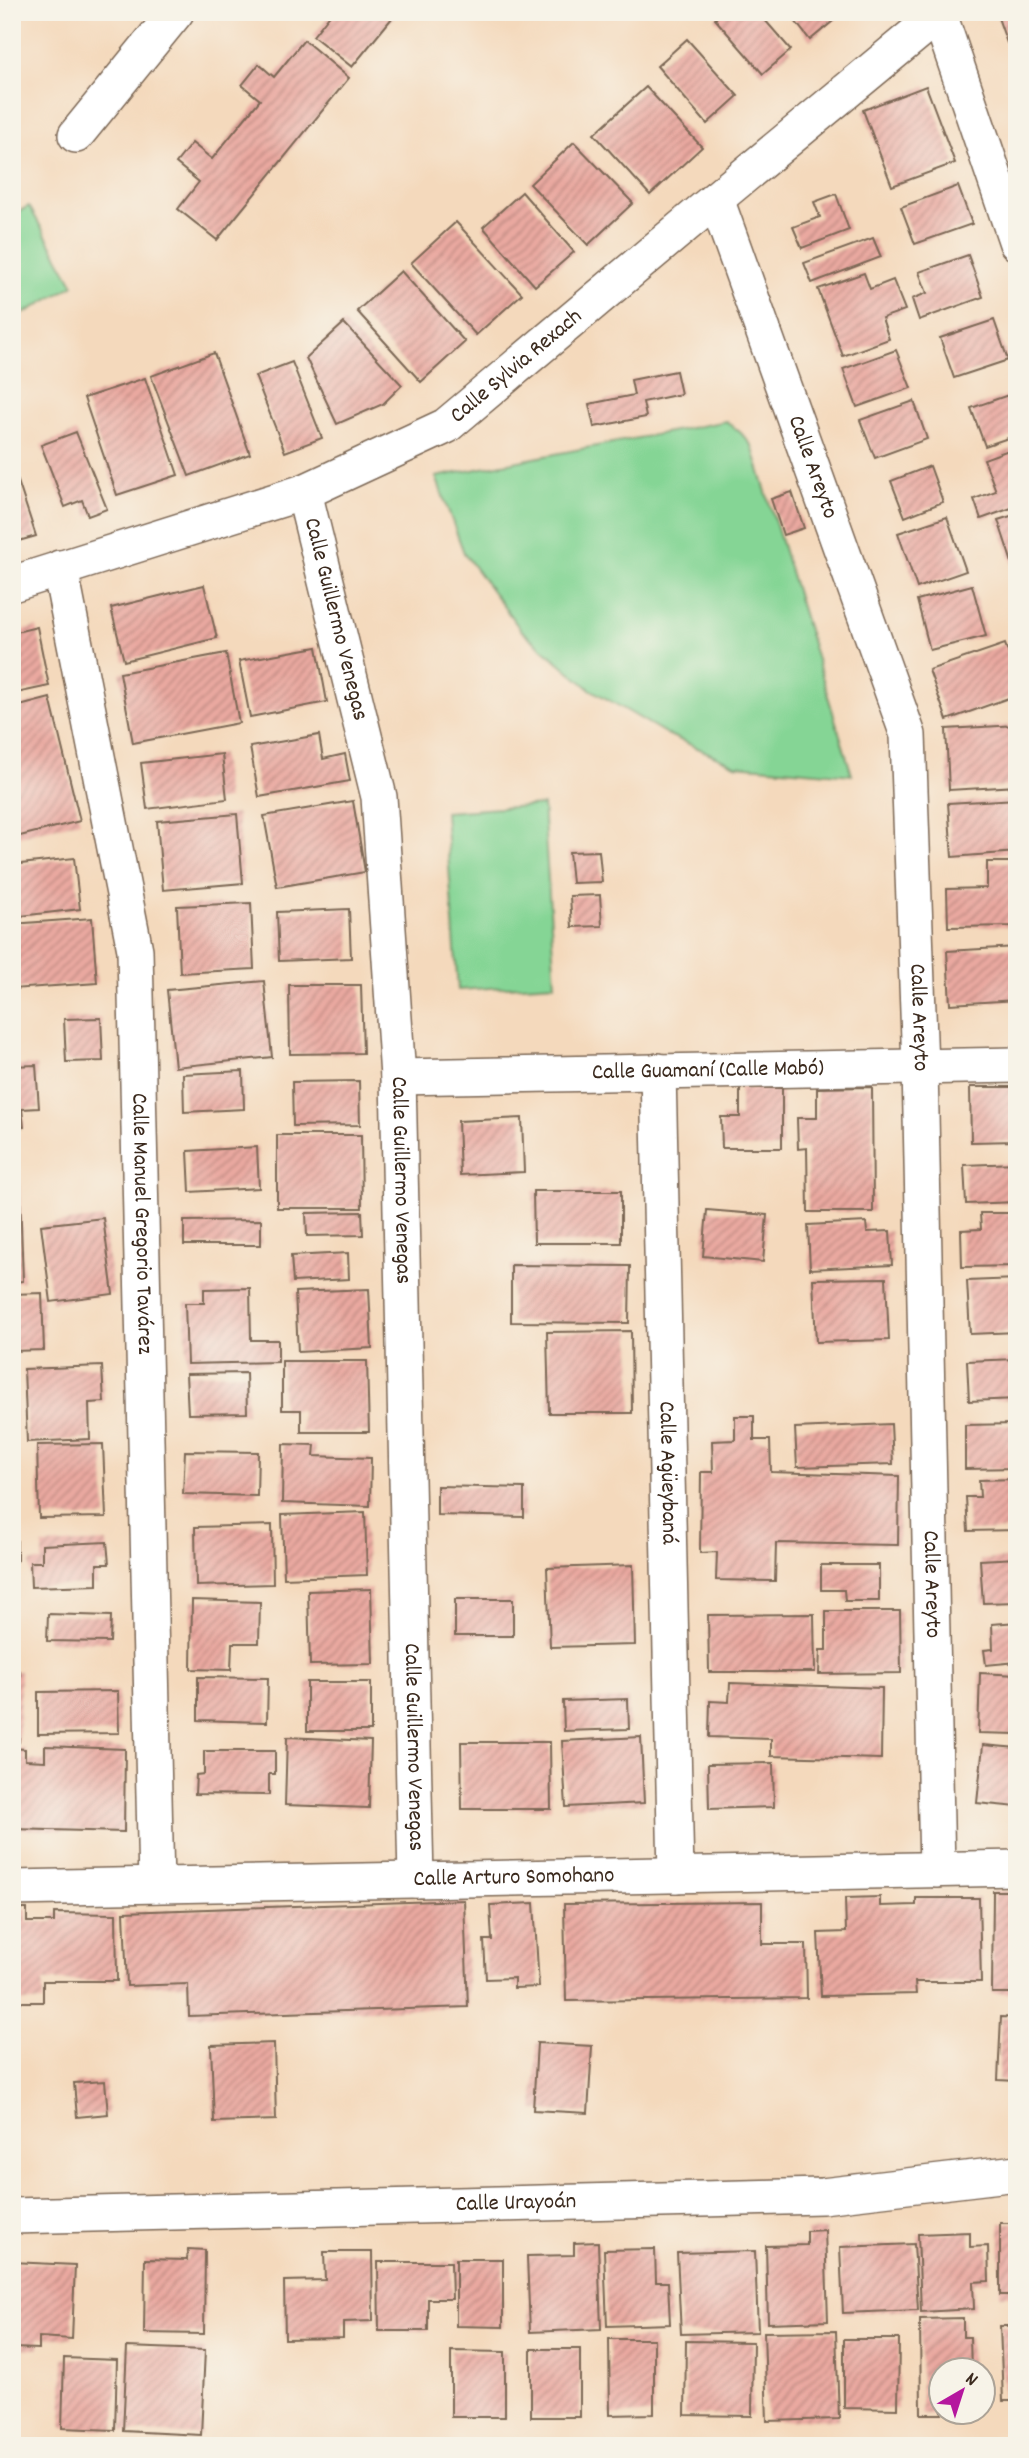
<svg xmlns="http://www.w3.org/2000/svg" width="1029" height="2458" font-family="Dekko,sans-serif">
<defs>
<pattern id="building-hatch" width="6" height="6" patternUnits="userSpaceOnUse" patternTransform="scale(1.75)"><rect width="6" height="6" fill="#eaa9a0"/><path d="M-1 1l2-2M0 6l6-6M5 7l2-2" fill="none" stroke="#bf8a82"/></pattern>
</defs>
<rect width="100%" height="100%" fill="#f7f3e8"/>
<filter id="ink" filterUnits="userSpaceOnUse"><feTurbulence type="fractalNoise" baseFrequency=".0143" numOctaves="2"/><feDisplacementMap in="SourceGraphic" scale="14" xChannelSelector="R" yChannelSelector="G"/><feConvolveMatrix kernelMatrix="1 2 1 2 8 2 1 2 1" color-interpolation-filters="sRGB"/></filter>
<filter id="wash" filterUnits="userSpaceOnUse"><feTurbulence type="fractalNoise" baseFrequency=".00686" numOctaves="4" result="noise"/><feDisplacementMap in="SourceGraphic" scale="28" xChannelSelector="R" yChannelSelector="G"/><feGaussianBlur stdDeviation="1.57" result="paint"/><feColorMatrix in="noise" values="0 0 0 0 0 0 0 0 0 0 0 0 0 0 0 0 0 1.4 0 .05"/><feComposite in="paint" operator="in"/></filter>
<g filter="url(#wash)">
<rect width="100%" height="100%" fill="#f4d9bc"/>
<g fill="#85d595" stroke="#60805a" stroke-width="2">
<path d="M29,206L74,285L12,320V215Z"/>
<path d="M726,421L741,433L752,446L852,775L735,765L667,734L590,689L521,630L464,553L436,477Z"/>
<path d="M543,805L555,984L458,990L445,812Z"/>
</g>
<g id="blocks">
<g fill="url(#building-hatch)">
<path d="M332,12H397L352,67L313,36Z"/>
<path d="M722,12H758L791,50L763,74L715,19Z"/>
<path d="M788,12H844L810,40Z"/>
<path d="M996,12H1017V39L1007,43Z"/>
<path d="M687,39L738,96L707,124L657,66Z"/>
<path d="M304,40L349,78L217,240L178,209L199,182L176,163L192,143L212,159L260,100L242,85L259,64L274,77Z"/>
<path d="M926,86L955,163L892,186L863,110Z"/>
<path d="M646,87L702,147L650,195L594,134Z"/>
<path d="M574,142L633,203L588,245L530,184Z"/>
<path d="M958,186L972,224L915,244L901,207Z"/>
<path d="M522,192L574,252L535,286L483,227Z"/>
<path d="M836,194L849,230L802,248L793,227L820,217L814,202Z"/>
<path d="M456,222L522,294L476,335L411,263Z"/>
<path d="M873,238L881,257L812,283L804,263Z"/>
<path d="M968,255L983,297L919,320L912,299L927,293L919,272Z"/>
<path d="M401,271L465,342L421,382L357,311Z"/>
<path d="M864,273L870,289L893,280L905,310L882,318L889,339L843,356L818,289Z"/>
<path d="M994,320L1008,360L954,378L940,338Z"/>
<path d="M344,323L402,385L383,404L337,424L306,358Z"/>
<path d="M896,350L911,388L857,407L843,369Z"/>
<path d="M214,353L250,454L189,476L151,376Z"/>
<path d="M292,362L322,438L285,452L255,376Z"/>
<path d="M676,371L681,394L643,402L646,417L594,427L589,404L634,395L631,380Z"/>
<path d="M145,378L178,475L117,495L84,398Z"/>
<path d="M1017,392V435L985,446L971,408Z"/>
<path d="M914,401L927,439L875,458L860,420Z"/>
<path d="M76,432L107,509L88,516L82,500L65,507L41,445Z"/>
<path d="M1017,447V506L981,519L974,499L996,491L984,459Z"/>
<path d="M12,463L36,536L12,543Z"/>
<path d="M930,466L943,502L905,517L891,481Z"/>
<path d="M792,492L804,528L783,535L771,499Z"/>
<path d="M1017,514V575H1016L998,520Z"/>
<path d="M947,517L966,571L917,588L898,533Z"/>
<path d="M204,585L217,638L124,661L111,608Z"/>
<path d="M972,585L986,636L930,650L917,600Z"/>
<path d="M37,627L49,686L12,694V633Z"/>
<path d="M1005,644L1017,677V695L947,720L929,670Z"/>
<path d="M317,647L327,702L250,717L239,661Z"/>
<path d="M226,653L239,723L133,743L120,673Z"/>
<path d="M50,698L80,821L12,838V708Z"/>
<path d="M1017,725V786L949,790L946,729Z"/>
<path d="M319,735L323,759L345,754L350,781L259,797L250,747Z"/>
<path d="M222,754L227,799L147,809L141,763Z"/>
<path d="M1017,799V852L952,857L948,803Z"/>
<path d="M353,801L365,872L277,887L264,816Z"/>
<path d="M237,814L243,883L163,890L157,821Z"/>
<path d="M599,851L602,882L572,883L569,852Z"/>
<path d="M74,858L80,909L12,917V865Z"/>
<path d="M987,862H1017V926L948,927L947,889L987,888Z"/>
<path d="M600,895L602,926L572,927L570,896Z"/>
<path d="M251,903L254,969L180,973L177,906Z"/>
<path d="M349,909L351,958L279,961L277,912Z"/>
<path d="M92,918L97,983L12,989V924Z"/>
<path d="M1017,947V1000L950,1004L947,951Z"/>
<path d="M264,981L272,1057L175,1067L167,990Z"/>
<path d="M289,985H361L363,1053L290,1054Z"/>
<path d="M101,1018L103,1061L66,1062L64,1019Z"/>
<path d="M36,1065L39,1108L22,1109L24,1127L12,1128V1066Z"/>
<path d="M243,1071L244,1109L184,1112L183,1074Z"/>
<path d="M359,1081L360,1125L293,1126L292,1082Z"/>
<path d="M872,1087L873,1212H808L807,1148L798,1149L797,1118H817V1088Z"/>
<path d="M970,1087H1017V1141L971,1142Z"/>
<path d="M740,1088H782V1148H722L721,1117H740Z"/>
<path d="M522,1118L524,1172L460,1175L458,1121Z"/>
<path d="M277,1135H361L362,1208H277Z"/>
<path d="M18,1137L23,1281L12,1282V1138Z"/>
<path d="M257,1147L259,1188L190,1192L188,1151Z"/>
<path d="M1017,1163V1202L966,1204L964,1165Z"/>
<path d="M533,1191H621V1243H534Z"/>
<path d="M707,1210L767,1215L763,1262L703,1256Z"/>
<path d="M362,1212L363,1235L307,1236L306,1213Z"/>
<path d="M980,1213H1017V1266L962,1267L961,1230L981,1229Z"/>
<path d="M103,1218L113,1294L51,1302L41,1225Z"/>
<path d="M261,1220V1245H184V1221Z"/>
<path d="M866,1222L867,1232L890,1231L892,1265L810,1269L808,1225Z"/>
<path d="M348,1253L349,1279L293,1282L291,1256Z"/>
<path d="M511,1265L630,1266L629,1323L511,1322Z"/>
<path d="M886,1278L889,1340L816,1342L813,1279Z"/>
<path d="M1017,1279V1332L970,1334L967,1281Z"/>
<path d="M250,1288L251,1340H278V1362L187,1364L185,1303H204V1289Z"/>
<path d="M369,1289L372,1348L298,1352L295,1292Z"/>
<path d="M42,1293L44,1350L12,1351V1294Z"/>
<path d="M631,1331L632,1413H549L547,1332Z"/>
<path d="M1017,1359V1399L969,1401L967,1361Z"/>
<path d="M282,1361H367L369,1432H301V1410H282Z"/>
<path d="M102,1366L104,1402L89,1403L90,1439L27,1442L24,1369Z"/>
<path d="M12,1370H15L16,1532H12Z"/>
<path d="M246,1373L247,1413L188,1414L186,1374Z"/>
<path d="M735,1416H754V1440H770L771,1472L899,1476L898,1545L776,1543L775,1581L716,1580L717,1552L700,1553L701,1472H713L712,1441L735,1440Z"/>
<path d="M891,1424L893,1464L797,1467L795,1428Z"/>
<path d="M1017,1424V1468L965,1469V1425Z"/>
<path d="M103,1444L106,1517L39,1518L37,1445Z"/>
<path d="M283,1444L315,1445L314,1456L371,1458L370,1506L282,1503Z"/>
<path d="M185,1451L258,1452L257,1496L183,1494Z"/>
<path d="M1017,1479V1530L968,1531L966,1497H980L979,1480Z"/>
<path d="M437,1486L524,1488V1517L437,1515Z"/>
<path d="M365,1512L367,1575L284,1578L282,1515Z"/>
<path d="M272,1525L273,1584L196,1586L195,1527Z"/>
<path d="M12,1539L17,1540V1561H12Z"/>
<path d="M107,1542L109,1564H97V1585L31,1587L30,1562H42V1545Z"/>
<path d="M1017,1558V1602L983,1603L980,1560Z"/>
<path d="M633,1565L635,1645L550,1647L547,1568Z"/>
<path d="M821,1565H879V1601H845L844,1590H821Z"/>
<path d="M371,1589L373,1664L310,1665L308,1591Z"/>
<rect x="455" y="1599" width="58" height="37"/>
<path d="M192,1600L260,1602L259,1643H232L231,1670L191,1669Z"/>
<path d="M826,1611H900L901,1673L819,1674L820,1650H826Z"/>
<path d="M48,1614L111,1616L110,1642L47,1641Z"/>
<path d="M814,1614L815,1672H709L708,1615Z"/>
<path d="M1017,1622V1662L986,1665L984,1650L993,1649L992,1624Z"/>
<path d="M12,1671H20L19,1742H12Z"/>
<path d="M980,1673L1017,1675V1734L978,1733Z"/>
<path d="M198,1677L268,1678L267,1722L198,1720Z"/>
<rect x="307" y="1682" width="64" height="49"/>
<path d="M730,1683L882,1688L881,1759L771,1756V1739L709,1737L710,1701L729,1702Z"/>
<path d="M118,1691L119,1733L38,1734V1692Z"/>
<path d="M628,1699L629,1729L564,1731L563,1701Z"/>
<path d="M287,1737L371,1741L369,1808L285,1805Z"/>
<path d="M641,1737L644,1803L566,1807L562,1741Z"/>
<path d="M461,1742H550L551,1809H462Z"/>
<path d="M983,1745L1017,1748V1807L977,1803Z"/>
<path d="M45,1746L125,1749L124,1832L12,1829V1748L25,1749V1760L45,1761Z"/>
<path d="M204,1751H275V1774H269V1795L195,1794L196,1775L204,1774Z"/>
<path d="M773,1763L774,1807L709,1809L708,1764Z"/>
<path d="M993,1891H1017V1993H992Z"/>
<path d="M880,1897V1906L916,1905V1898H979L981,1982H915L916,1994L821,1996L818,1933L846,1932L845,1898Z"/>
<path d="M464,1900L468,2007L189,2016L188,1984L127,1986L124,1912Z"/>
<path d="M762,1902V1944H806L807,1998L566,2001L564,1904Z"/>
<path d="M534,1903L539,1987L514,1988V1978L486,1979L484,1940H492L490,1905Z"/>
<path d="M12,1909H27V1922H54V1913L116,1914L117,1981H43V2002H12Z"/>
<path d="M1001,2017L1017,2018V2081L998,2080Z"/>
<path d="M274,2043L276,2120L214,2122L211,2045Z"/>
<path d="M537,2043L592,2046L588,2113L533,2110Z"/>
<path d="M105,2081L108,2114L77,2117L74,2083Z"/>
<rect x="1000" y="2223" width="17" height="72"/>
<path d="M825,2230L828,2321L768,2323L766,2246L807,2245V2231Z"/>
<path d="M970,2232V2247L988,2246L989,2281L973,2282L974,2309L921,2312L918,2234Z"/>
<path d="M598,2242L601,2329L530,2332L527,2256L574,2255V2243Z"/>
<path d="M914,2244L918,2310L843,2313L840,2247Z"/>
<path d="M188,2249L205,2250L204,2334L144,2333L145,2259L187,2260Z"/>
<path d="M655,2249L656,2282H668L670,2324L607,2326L604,2250Z"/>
<path d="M755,2251L758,2332L681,2334L677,2253Z"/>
<path d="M324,2252H372L373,2321L343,2322V2338L285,2339L284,2281L325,2280Z"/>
<path d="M456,2259H503V2327L456,2326Z"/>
<path d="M12,2262L75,2265L72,2339L39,2337V2349L12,2348Z"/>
<path d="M378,2262H451L452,2299H428V2331H379Z"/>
<path d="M963,2318V2337H970L971,2370H942V2414H921L920,2319Z"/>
<path d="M1000,2326H1017V2401H1003Z"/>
<path d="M836,2331L839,2419L767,2421L764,2332Z"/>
<path d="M609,2339H654V2414L610,2415Z"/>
<path d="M844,2339H899L898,2409L844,2408Z"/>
<path d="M686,2341L753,2342L752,2416L685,2415Z"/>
<path d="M127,2347L205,2350L201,2435L123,2431Z"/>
<rect x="531" y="2349" width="49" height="68"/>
<path d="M451,2351L505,2352V2417H451Z"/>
<path d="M64,2358L117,2360L115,2430L62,2428Z"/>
</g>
</g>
</g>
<g filter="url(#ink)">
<use href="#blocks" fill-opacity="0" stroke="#7c6755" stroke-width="2"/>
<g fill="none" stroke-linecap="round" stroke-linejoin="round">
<defs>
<g id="minor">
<path d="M939,14L1017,243"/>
<path d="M76,135L176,12"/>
<path id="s1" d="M716,199L908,735L920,1067L937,1870"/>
<path id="s2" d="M304,492L379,797L398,1077L416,1880"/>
<path id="s3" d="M60,568L135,950L156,1885"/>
<path id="s4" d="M12,584L304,492L446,426L716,199L942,12"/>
<path id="s5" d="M658,1071L676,1875"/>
<path id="s6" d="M398,1077L1017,1065"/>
<path id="s7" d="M12,1888L1017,1868"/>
<path id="s8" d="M12,2216L822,2196L1017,2173"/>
</g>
</defs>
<use href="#minor" stroke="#7c6755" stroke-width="38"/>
<use href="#minor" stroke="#fff" stroke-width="35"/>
</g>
</g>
<g text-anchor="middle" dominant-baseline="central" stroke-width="7" stroke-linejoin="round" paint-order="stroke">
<g font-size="23" fill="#3b2a1e" stroke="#f7f3e8">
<text stroke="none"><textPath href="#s4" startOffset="555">Calle Sylvia Rexach</textPath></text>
<text stroke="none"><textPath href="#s1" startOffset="285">Calle Areyto</textPath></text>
<text stroke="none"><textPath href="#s2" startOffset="131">Calle Guillermo Venegas</textPath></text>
<text stroke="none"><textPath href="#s1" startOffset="852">Calle Areyto</textPath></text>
<text stroke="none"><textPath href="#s6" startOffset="310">Calle Guamaní (Calle Mabó)</textPath></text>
<text stroke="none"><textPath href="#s2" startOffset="698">Calle Guillermo Venegas</textPath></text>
<text stroke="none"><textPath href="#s3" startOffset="663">Calle Manuel Gregorio Tavárez</textPath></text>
<text stroke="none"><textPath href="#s5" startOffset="402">Calle Agüeybaná</textPath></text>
<text stroke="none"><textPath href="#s1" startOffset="1419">Calle Areyto</textPath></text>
<text stroke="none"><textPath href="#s2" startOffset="1265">Calle Guillermo Venegas</textPath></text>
<text stroke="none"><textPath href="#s7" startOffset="502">Calle Arturo Somohano</textPath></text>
<text stroke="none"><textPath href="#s8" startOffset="504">Calle Urayoán</textPath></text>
</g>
</g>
<rect width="1029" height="2458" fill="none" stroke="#f7f3e8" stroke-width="42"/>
<g transform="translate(962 2391) rotate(39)"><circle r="33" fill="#f7f3e8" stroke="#aca397" stroke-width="2"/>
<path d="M0-5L12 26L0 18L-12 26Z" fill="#b5179e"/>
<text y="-10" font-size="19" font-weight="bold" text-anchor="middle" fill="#3b2a1e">N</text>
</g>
</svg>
